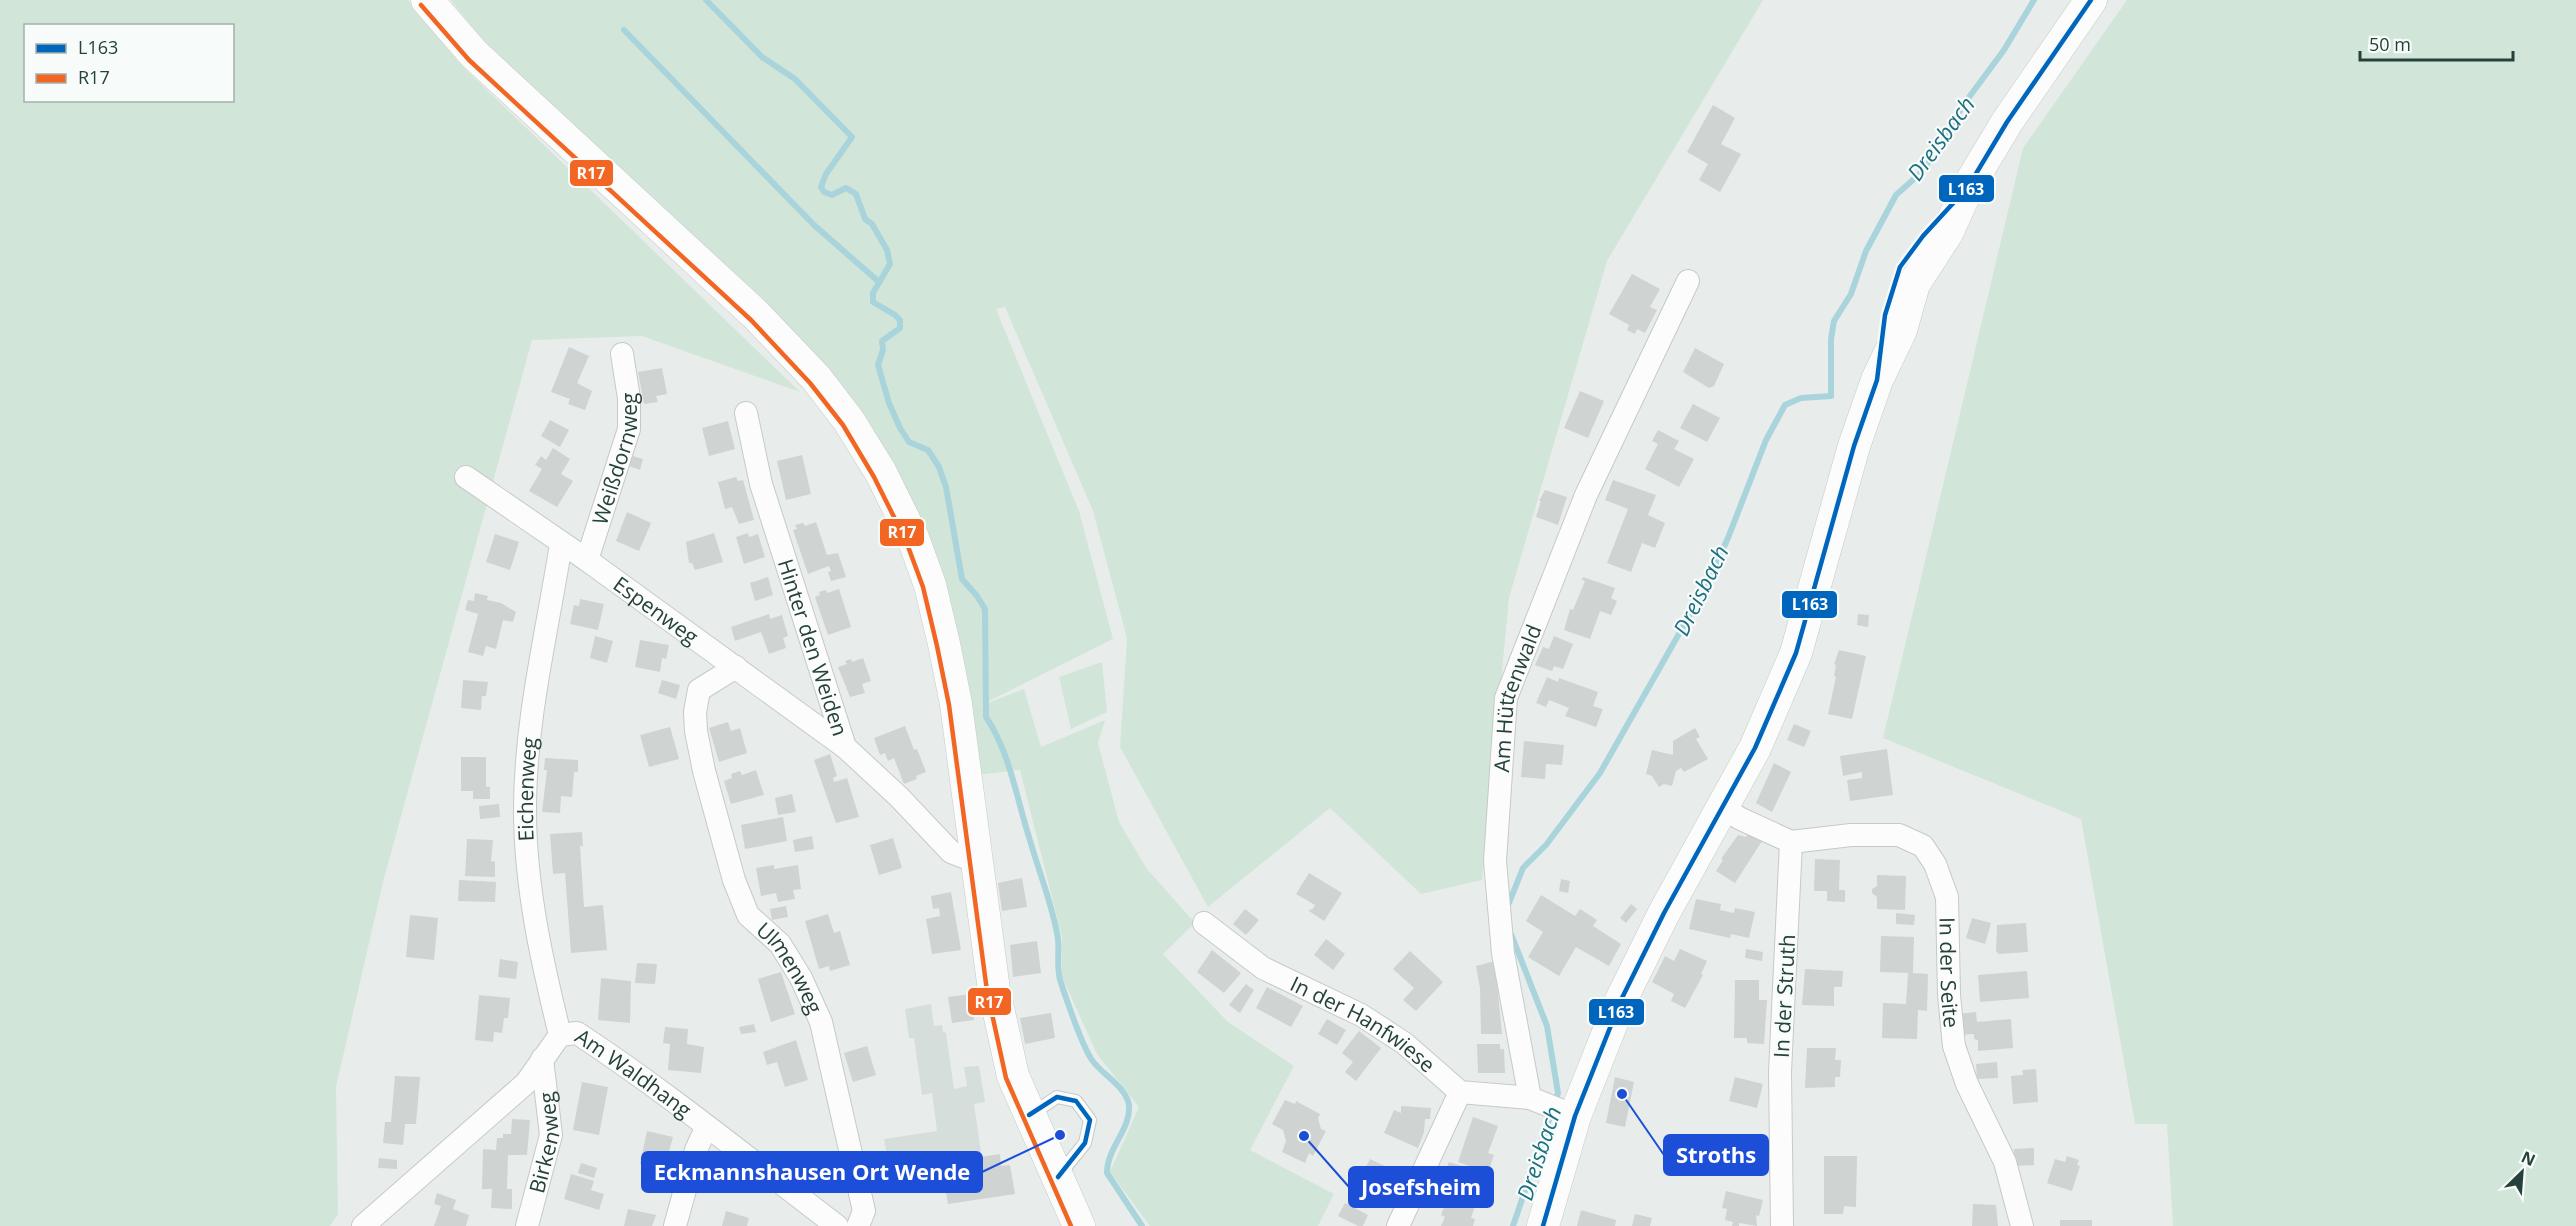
<svg xmlns="http://www.w3.org/2000/svg" width="2576" height="1226" font-family="'Open Sans',sans-serif">
<rect width="100%" height="100%" fill="#e8edeb"/>
<path fill="#d6dedb" d="M931,1004L934,1026L942,1025L943,1032L946,1033L954,1089L967,1086L964,1067L979,1066L985,1102L974,1104L981,1152L942,1158L943,1166L927,1168L925,1160L889,1166L884,1139L937,1131L932,1093L922,1095L914,1038H909L905,1009Z"/>
<g fill="#d1e6d8" fill-rule="evenodd">
<path d="M0,0H408L462,66L800,392L642,336L532,340L383,882L336,1087L338,1214L330,1226H0ZM26,26H232V100H26Z"/>
<path d="M451,0H1763L1607,261L1509,598L1482,880L1421,894L1330,808L1208,907L1120,747L1127,638L1093,511L1005,307L996,309L1079,511L1113,639L977,707L1024,689L1041,747L1105,720L1098,743L1119,822L1147,869L1195,923L1163,954L1228,1022L1294,1066L1250,1150L1334,1194L1318,1226H1150L1110,1172L1139,1107L1097,1054L1062,977V937L1020,770L976,775L952,607L896,472L838,380L489,49Z"/>
<path d="M2127,0H2576V1226H2173L2167,1124H2135L2081,819L1883,738L2023,148Z"/>
<path d="M1102,662L1107,712L1071,729L1059,677Z"/>
</g>
<g fill="none" stroke-linecap="round" stroke-linejoin="round">
<g stroke="#a9d4db" stroke-width="6">
<path d="M706,0L762,57L795,79L852,137L826,174L821,187L824,192L832,195L846,188L856,194L865,219L872,224L887,250L890,264L873,293V302L895,315L900,320V328L882,341L883,350L878,365L889,403L900,428L909,442L928,450L939,467L946,487L962,579L977,596L985,609L986,717C1010,753 1016,796 1029,837C1038,869 1051,901 1057,933C1061,950 1055,967 1061,983C1067,1001 1082,1046 1092,1060C1101,1074 1126,1086 1129,1105C1131,1130 1107,1147 1107,1173L1142,1226"/>
<path d="M624,30L814,225L879,282"/>
<path d="M1509,903L1523,868L1546,845L1600,773L1705,588L1728,538L1766,440L1785,405L1801,398L1831,396V339L1834,321L1851,294L1866,251L1896,195L1923,171L1964,104L2004,50L2034,0"/>
<path d="M1511,934L1547,1026L1558,1093L1513,1226"/>
</g>
</g>
<g fill="#cfd4d2">
<path d="M1713,105L1735,118L1721,144L1741,154L1720,192L1699,180L1708,164L1687,152Z"/>
<path d="M1632,274L1660,289L1650,307L1657,310L1645,333L1637,329L1635,334L1627,330L1629,325L1609,314Z"/>
<path d="M569,347L589,356L577,383L592,391L585,410L568,404L570,399L551,392Z"/>
<path d="M1695,348L1724,364L1714,386L1709,388L1683,372Z"/>
<path d="M662,368L667,394L656,396L658,402L644,404L638,372Z"/>
<path d="M1580,391L1604,401L1588,438L1564,428Z"/>
<path d="M1693,404L1720,418L1707,442L1680,428Z"/>
<path d="M550,420L569,430L560,447L541,436Z"/>
<path d="M728,421L735,449L709,456L702,428Z"/>
<path d="M1658,430L1679,441L1674,449L1694,459L1679,487L1645,469L1658,444L1652,441Z"/>
<path d="M553,448L570,459L561,474L573,481L557,507L529,491L542,469L535,465L541,456L546,460Z"/>
<path d="M626,454L643,459L640,470L623,464Z"/>
<path d="M802,455L811,494L786,500L777,461Z"/>
<path d="M736,477L738,481L743,480L754,520L739,524L732,507L725,509L718,482Z"/>
<path d="M1613,480L1656,495L1648,515L1665,523L1655,548L1642,543L1631,572L1607,563L1628,509L1605,500Z"/>
<path d="M1545,490L1567,497L1558,525L1536,517L1541,501H1539Z"/>
<path d="M627,512L651,523L639,551L616,541Z"/>
<path d="M816,522L827,555L838,553L846,577L831,581L828,572L831,571L829,566L808,574L793,530L797,529L795,525L803,523L805,526Z"/>
<path d="M714,533L723,562L695,570L692,563H689L686,542Z"/>
<path d="M748,533L749,537L758,534L765,557L744,564L736,537Z"/>
<path d="M495,534L519,542L510,570L486,562Z"/>
<path d="M768,577L773,595L755,601L750,583Z"/>
<path d="M1583,577L1615,588L1611,598L1617,601L1611,615L1600,611L1590,639L1564,630L1570,609L1573,610L1585,581L1582,580Z"/>
<path d="M839,589L851,627L828,635L815,597L820,595L819,592L826,590L827,593Z"/>
<path d="M475,593L488,596L487,600L501,603L516,612L513,622L503,620L496,649L486,646L483,656L468,652L478,614L465,610L468,600L474,601Z"/>
<path d="M580,599L604,604L598,630L570,624L574,605L579,606Z"/>
<path d="M769,614L770,619L782,615L788,636L783,638L786,648L769,654L761,632L735,641L731,627Z"/>
<path d="M1858,614L1869,615L1868,627L1857,625Z"/>
<path d="M595,636L613,641L607,663L590,658Z"/>
<path d="M1554,636L1573,644L1563,669L1554,666L1552,671L1535,665L1543,647L1549,649Z"/>
<path d="M640,640L669,645L666,659L662,658L660,672L635,667Z"/>
<path d="M1839,650L1866,656L1852,719L1828,714L1836,677L1834,676L1836,665L1834,664Z"/>
<path d="M863,658L871,681L862,684L865,693L850,697L838,667L847,664L845,661L851,659L852,662Z"/>
<path d="M1547,677L1558,682L1559,678L1598,692L1593,706L1603,709L1596,727L1565,716L1569,708L1549,700L1546,707L1536,703Z"/>
<path d="M463,680L488,682L486,696H482L481,710L461,708Z"/>
<path d="M662,680L680,685L676,699L658,693Z"/>
<path d="M728,722L731,731L740,728L747,753L719,762L709,728Z"/>
<path d="M1794,724L1811,731L1804,747L1787,740Z"/>
<path d="M905,726L914,750L917,749L926,772L916,776L917,779L904,784L894,758L888,761L885,753L880,755L874,738Z"/>
<path d="M670,727L679,759L649,767L640,735Z"/>
<path d="M1695,728L1700,737L1696,739L1708,759L1684,772L1681,768L1676,771L1672,786L1664,784L1659,787L1652,776L1646,774L1652,750L1673,755V741Z"/>
<path d="M1524,741L1564,745L1562,765L1546,764L1545,779L1521,777Z"/>
<path d="M1887,749L1893,795L1850,801L1847,780L1862,778V772L1843,776L1840,756Z"/>
<path d="M830,754L837,776L833,778L834,782L847,778L859,817L836,823L814,760Z"/>
<path d="M461,757H486V787H490V799H473V791H461Z"/>
<path d="M545,758L578,760V772H574L572,797L561,796L560,813L542,812L547,770H544Z"/>
<path d="M1774,763L1791,772L1772,812L1756,803Z"/>
<path d="M756,770L764,795L731,804L724,781L732,778L731,774L740,771L742,775Z"/>
<path d="M792,794L796,812L778,815L775,798Z"/>
<path d="M499,804L500,817L480,819L479,806Z"/>
<path d="M783,817L787,841L745,849L741,825Z"/>
<path d="M1751,829L1764,838L1735,883L1716,871L1723,860L1721,859L1738,835L1746,837Z"/>
<path d="M582,832L583,846H580L584,907L603,905L607,950L571,953L565,873L553,874L550,834Z"/>
<path d="M812,836L814,849L795,852L793,840Z"/>
<path d="M893,838L902,868L879,875L870,845Z"/>
<path d="M467,839L493,840L491,861L495,862V877L465,876Z"/>
<path d="M1815,859L1840,860L1839,890H1845V902L1827,901V891H1814Z"/>
<path d="M774,865V869L798,865L801,889L793,890L795,899L778,902L776,893L761,896L756,868Z"/>
<path d="M1309,873L1342,893L1324,921L1309,911L1310,909L1312,910L1315,905L1296,894Z"/>
<path d="M1877,875L1906,876L1905,910L1877,909V897L1872,893V889L1877,886Z"/>
<path d="M1022,878L1027,907L1002,911L998,883Z"/>
<path d="M1561,879L1570,881L1568,893L1559,891Z"/>
<path d="M459,880L496,882L495,902L458,901Z"/>
<path d="M951,892L961,950L932,954L926,919L940,916L939,908L933,909L931,896Z"/>
<path d="M1541,895L1575,916L1580,909L1597,920L1593,926L1621,944L1609,966L1576,947L1559,976L1528,957L1543,932L1526,921Z"/>
<path d="M1696,899L1721,904L1720,910L1734,913L1735,908L1755,912L1749,938L1731,934L1730,938L1689,929Z"/>
<path d="M1631,904L1637,909L1626,923L1620,918Z"/>
<path d="M786,906L788,917L772,920L770,909Z"/>
<path d="M1245,909L1259,920L1246,935L1233,924Z"/>
<path d="M1896,913L1915,915L1914,925L1896,924Z"/>
<path d="M828,914L834,933L840,931L850,965L830,971L829,966L819,969L805,921Z"/>
<path d="M410,915L438,918L434,960L406,957Z"/>
<path d="M1972,918L1991,923L1985,944L1966,938Z"/>
<path d="M2026,923L2028,952L1999,954L1996,951L1997,925Z"/>
<path d="M1881,936L1914,937L1913,973L1928,974L1927,1011L1918,1010L1917,1039L1882,1038L1883,1003L1906,1004L1908,973L1880,972Z"/>
<path d="M1326,939L1345,954L1333,970L1314,955Z"/>
<path d="M1037,941L1041,973L1013,977L1010,945Z"/>
<path d="M1680,949L1707,961L1701,974L1703,975L1685,1008L1671,1001L1674,994L1652,982L1665,956L1674,961Z"/>
<path d="M1746,949L1763,952L1762,961L1745,958Z"/>
<path d="M1212,950L1241,973L1224,993L1197,972Z"/>
<path d="M1410,951L1443,982L1416,1011L1403,1000L1414,988L1393,969Z"/>
<path d="M500,959L518,962L516,979L498,977Z"/>
<path d="M1495,961L1502,1034H1481L1480,988L1476,966Z"/>
<path d="M637,963L657,964L655,984L635,983Z"/>
<path d="M1805,969L1843,971L1842,987H1834V1006L1802,1005Z"/>
<path d="M2027,971L2029,998L1980,1002L1978,975Z"/>
<path d="M781,972L795,1014L771,1022L758,979Z"/>
<path d="M601,978L631,981L630,1023L598,1020Z"/>
<path d="M1735,980H1759V1000H1767L1764,1044L1747,1043V1038H1734Z"/>
<path d="M1246,984L1254,990L1240,1013L1229,1005Z"/>
<path d="M1267,987L1303,1006L1291,1027L1256,1008Z"/>
<path d="M971,994L974,1020L952,1023L948,997Z"/>
<path d="M479,995L510,998L508,1018H504L502,1033L494,1032L493,1042L475,1040Z"/>
<path d="M1976,1012L1977,1022L2011,1019L2013,1048L1978,1051V1040L1974,1039V1034L1958,1035L1957,1014Z"/>
<path d="M1051,1013L1055,1038L1025,1044L1020,1018Z"/>
<path d="M1327,1019L1346,1030L1337,1045L1318,1034Z"/>
<path d="M754,1024L756,1032L741,1034L739,1027Z"/>
<path d="M665,1027L688,1029L687,1044L704,1047L701,1073L668,1070L670,1044L663,1043Z"/>
<path d="M1359,1031L1381,1048L1356,1081L1345,1072L1353,1062L1342,1053Z"/>
<path d="M796,1040L808,1080L785,1087L777,1062L767,1065L763,1052Z"/>
<path d="M1477,1044H1500V1049H1504L1505,1073H1478Z"/>
<path d="M867,1046L876,1075L853,1082L844,1053Z"/>
<path d="M1807,1048H1836L1835,1060H1841L1840,1077H1835V1087L1805,1088Z"/>
<path d="M1997,1062L1998,1078L1977,1079L1976,1064Z"/>
<path d="M2036,1069L2038,1102L2013,1104L2011,1076L2023,1075L2022,1070Z"/>
<path d="M395,1076L420,1077L416,1124H405L403,1145L383,1143L385,1122H391Z"/>
<path d="M1615,1077L1634,1082L1625,1127L1606,1123Z"/>
<path d="M1735,1077L1763,1084L1757,1108L1729,1101Z"/>
<path d="M582,1082L608,1087L599,1135L573,1130Z"/>
<path d="M1285,1100L1295,1104L1296,1101L1320,1114L1318,1118L1321,1129L1326,1131L1313,1156L1309,1153L1305,1163L1282,1152L1286,1141L1283,1130L1272,1124Z"/>
<path d="M1401,1106L1431,1108L1430,1119H1425L1424,1132L1418,1148L1384,1133L1394,1110L1401,1113Z"/>
<path d="M1473,1117L1498,1126L1488,1153L1494,1155L1488,1173L1458,1162Z"/>
<path d="M512,1119L530,1120L527,1155H508L507,1189H512V1209L491,1208L492,1189H482L483,1149L496,1150L497,1138H503V1134H511Z"/>
<path d="M647,1131L673,1137L661,1179L642,1175L644,1165L640,1164Z"/>
<path d="M2034,1148V1165L2014,1166V1149Z"/>
<path d="M979,1152L980,1157L1000,1154L1001,1166L1010,1165L1015,1194L948,1204L943,1174L951,1173L949,1157Z"/>
<path d="M1824,1156H1857L1856,1207L1844,1206L1843,1214H1824Z"/>
<path d="M2067,1156L2079,1160L2077,1165L2080,1166L2072,1191L2047,1183L2055,1159L2065,1162Z"/>
<path d="M379,1158L397,1160V1169L378,1168Z"/>
<path d="M1370,1159L1402,1174L1389,1198L1364,1188L1367,1182L1360,1179Z"/>
<path d="M1449,1162L1468,1168L1464,1180L1445,1173Z"/>
<path d="M581,1163L597,1168L594,1178L578,1173Z"/>
<path d="M571,1174L594,1181L591,1190L604,1194L599,1210L564,1199Z"/>
<path d="M1437,1187L1477,1200L1471,1218L1475,1219L1473,1226H1441L1445,1217L1441,1215L1445,1204L1432,1200Z"/>
<path d="M1726,1191L1763,1200L1759,1216L1756,1215L1757,1226L1739,1223V1226H1732L1733,1222L1725,1220L1727,1209L1722,1208Z"/>
<path d="M437,1193L456,1200L453,1209L469,1215L466,1226H434L441,1206L434,1204Z"/>
<path d="M1345,1203L1368,1215L1363,1226H1358L1338,1216Z"/>
<path d="M1973,1204L1996,1205L1998,1226H1972Z"/>
<path d="M628,1209L656,1215L652,1226H624Z"/>
<path d="M1581,1210L1616,1220L1615,1226H1577Z"/>
<path d="M726,1211L749,1218L747,1226H722Z"/>
<path d="M1635,1214L1652,1218L1650,1226H1632Z"/>
<rect x="2060" y="1220" width="32" height="6"/>
</g>
<g fill="none" stroke-linecap="round" stroke-linejoin="round">
<defs>
<path id="service" d="M1030,1115L1057,1097L1076,1101L1090,1120L1085,1143L1060,1174"/>
<g id="minor">
<path id="s1" d="M746,413L761,484L845,747L899,797L951,852L977,862"/>
<path id="s2" d="M466,477L587,560L845,747"/>
<path id="s3" d="M587,560L629,429V398L622,354"/>
<path id="s4" d="M736,667L699,690L695,712L696,731L704,771L734,880L748,915L780,944L801,978L821,1022L864,1211L858,1226"/>
<path d="M1724,807L1739,818L1791,842L1780,1072L1782,1226"/>
<path id="s5" d="M1791,842L1851,835H1899L1923,846L1935,864L1947,897L1949,995L1954,1046L1967,1084L2005,1162L2022,1226"/>
<path id="s6" d="M1204,923L1263,968L1361,1015L1404,1043L1460,1092L1530,1098L1575,1116"/>
<path id="s7" d="M560,1035C542,962 525,886 525,810C525,720 547,633 561,544"/>
<path id="s8" d="M1530,1098L1503,953L1495,861L1506,698L1586,495L1688,281"/>
<path id="s9" d="M363,1226L526,1083L560,1035L577,1033C667,1092 751,1161 837,1226"/>
<path id="s10" d="M527,1226L551,1135L542,1059"/>
<path d="M675,1226L696,1150L706,1128"/>
<path d="M1398,1226L1460,1092"/>
</g>
<g id="secondary">
<path d="M427,0L474,54L756,315L816,378L849,421L881,473L913,538L930,585L944,644L956,704L994,990L1013,1076L1079,1226"/>
<path d="M1543,1226L1575,1116L1621,1000L1664,913L1755,748L1796,653L1854,446L1877,380L1901,330L1914,284L1947,233L1968,187L2007,122L2091,0"/>
</g>
</defs>
<use href="#service" stroke="#c5cac8" stroke-width="14"/>
<use href="#minor" stroke="#c5cac8" stroke-width="24"/>
<use href="#secondary" stroke="#c3cbc8" stroke-width="33"/>
<use href="#service" stroke="#fcfcfc" stroke-width="12"/>
<use href="#minor" stroke="#fcfcfc" stroke-width="22"/>
<use href="#secondary" stroke="#fcfcfc" stroke-width="32"/>
<defs>
<g id="bus-1">
<path d="M1029,1115L1057,1097L1076,1101L1090,1120L1085,1143L1058,1177"/>
<path d="M1543,1226L1575,1116L1621,1000L1664,913L1755,748L1796,653L1854,446L1877,380L1885,315L1900,267L1923,236L1968,187L2007,122L2091,0"/>
</g>
<path id="bus-2" d="M421,5L469,60L751,320L810,383L843,425L874,477L906,541L923,587L937,646L949,705L987,991L1006,1078L1071,1226"/>
</defs>
<use href="#bus-1" stroke="#f7fbf9" stroke-width="9"/>
<use href="#bus-2" stroke="#f7fbf9" stroke-width="9"/>
<use href="#bus-1" stroke="#0065bd" stroke-width="4.5"/>
<use href="#bus-2" stroke="#f26522" stroke-width="4.5"/>
</g>
<g text-anchor="middle" dominant-baseline="central" stroke-width="4.5" stroke-linejoin="round" paint-order="stroke">
<g font-size="21" fill="#24423a" stroke="#f7fbf9">
<text stroke="none"><textPath href="#s3" startOffset="106">Weißdornweg</textPath></text>
<text stroke="none"><textPath href="#s2" startOffset="232">Espenweg</textPath></text>
<text stroke="none"><textPath href="#s1" startOffset="244">Hinter den Weiden</textPath></text>
<text stroke="none"><textPath href="#s8" startOffset="405">Am Hüttenwald</textPath></text>
<text stroke="none"><textPath href="#s7" startOffset="249">Eichenweg</textPath></text>
<text stroke="none"><textPath href="#s4" startOffset="345">Ulmenweg</textPath></text>
<text stroke="none"><textPath href="#s5" startOffset="267">In der Seite</textPath></text>
<text transform="translate(1784 996) rotate(-87)">In der Struth</text>
<text stroke="none"><textPath href="#s6" startOffset="189">In der Hanfwiese</textPath></text>
<text stroke="none"><textPath href="#s9" startOffset="362">Am Waldhang</textPath></text>
<text stroke="none"><textPath href="#s10" startOffset="86">Birkenweg</textPath></text>
</g>
<g font-size="22" font-style="italic" fill="#1c6f80" stroke="#f7fbf9">
<text transform="translate(1940 138) rotate(-54)">Dreisbach</text>
<text transform="translate(1700 590) rotate(-64)">Dreisbach</text>
<text transform="translate(1538 1153) rotate(-72)">Dreisbach</text>
</g>
</g>
<path fill="none" stroke="#1d4ed8" stroke-width="2" d="M1622 1094L1664 1155M1060 1135L982 1172M1304 1136L1349 1187"/>
<g fill="#1d4ed8" stroke="#f7fbf9" stroke-width="2">
<circle cx="1622" cy="1094" r="6"/>
<circle cx="1060" cy="1135" r="6"/>
<circle cx="1304" cy="1136" r="6"/>
</g>
<g fill="#1d4ed8" stroke="#1d4ed8" stroke-width="2">
<rect x="1664" y="1135" width="104" height="40" rx="6"/>
<rect x="642" y="1152" width="340" height="40" rx="6"/>
<rect x="1349" y="1167" width="144" height="40" rx="6"/>
</g>
<g font-size="22" text-anchor="middle" font-weight="bold" fill="#fff">
<text x="1716" y="1163">Stroths</text>
<text x="812" y="1180">Eckmannshausen Ort Wende</text>
<text x="1421" y="1195">Josefsheim</text>
</g>
<g stroke="#f7fbf9" stroke-width="2">
<rect x="569" y="159" width="45" height="28" rx="6" fill="#f26522"/>
<rect x="1938" y="174" width="57" height="29" rx="6" fill="#0065bd"/>
<rect x="879" y="518" width="46" height="29" rx="6" fill="#f26522"/>
<rect x="1781" y="590" width="57" height="29" rx="6" fill="#0065bd"/>
<rect x="967" y="987" width="45" height="29" rx="6" fill="#f26522"/>
<rect x="1588" y="998" width="57" height="28" rx="6" fill="#0065bd"/>
</g>
<g font-size="16" text-anchor="middle" font-weight="bold" fill="#fff">
<text x="591" y="179">R17</text>
<text x="1966" y="195">L163</text>
<text x="902" y="538">R17</text>
<text x="1810" y="610">L163</text>
<text x="989" y="1008">R17</text>
<text x="1616" y="1018">L163</text>
</g>
<rect x="24" y="24" width="210" height="78" fill="#f7fbf9" stroke="#a3b1ad" stroke-width="1.5"/>
<rect x="36" y="44" width="30" height="9" fill="#0065bd" stroke="#a3b1ad" stroke-width="1.5"/>
<text x="78" y="54" font-size="18" fill="#24423a">L163</text>
<rect x="36" y="74" width="30" height="9" fill="#f26522" stroke="#a3b1ad" stroke-width="1.5"/>
<text x="78" y="84" font-size="18" fill="#24423a">R17</text>
<g transform="translate(2522 1172) rotate(25)" stroke="#f7fbf9" stroke-width="4.5" paint-order="stroke">
<path d="M0-4.5L10 22L0 15L-10 22Z" fill="#24423a"/>
<text y="-9" font-size="16" font-weight="bold" text-anchor="middle" fill="#24423a">N</text>
</g>
<path d="M2360 51v9h153v-9" fill="none" stroke="#24423a" stroke-width="3"/>
<text x="2369" y="51" font-size="18" fill="#24423a" stroke="#f7fbf9" stroke-width="4.5" paint-order="stroke">50 m</text>
</svg>
